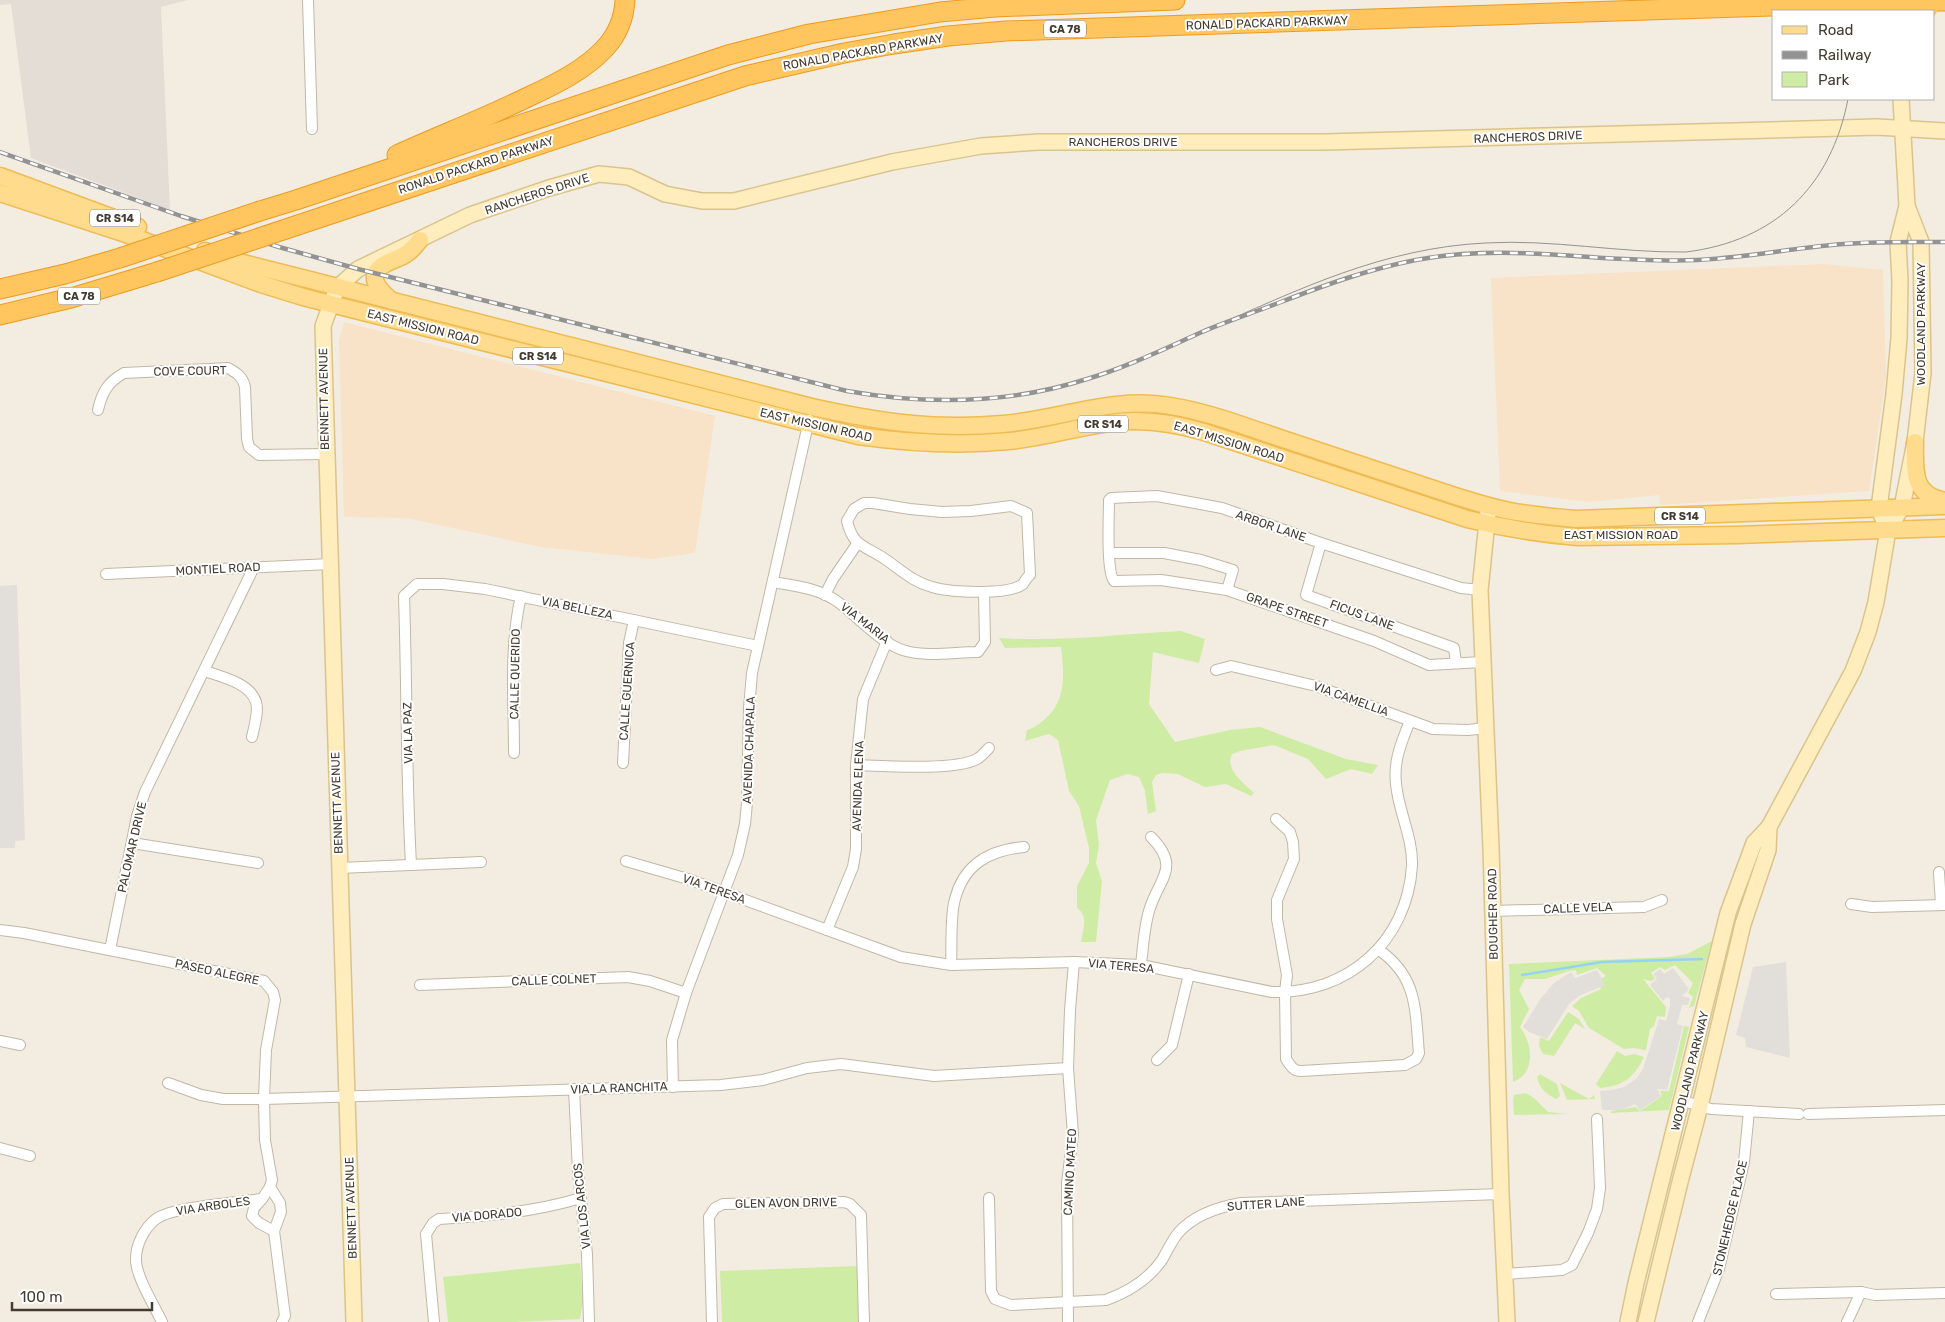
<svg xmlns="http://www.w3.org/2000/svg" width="1945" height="1322" font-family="Rubik,sans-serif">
<rect width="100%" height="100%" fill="#f3ede1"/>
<g fill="#f8e2c8">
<path d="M1824,264L1883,270L1886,377L1869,491L1660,505L1659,495L1588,502L1500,491L1491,278Z"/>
<path d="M344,322L715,416L695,553L652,559L541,547L406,518L344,517L339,340Z"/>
</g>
<path fill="#e4ddd6" d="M0,0H188L161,7L170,210L31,158L11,4L0,5Z"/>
<g fill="#ceeca4">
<path d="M1181,631L1205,639L1199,663L1153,652L1149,704L1175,742L1230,730L1260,727L1346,759L1378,765L1372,774L1351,769L1326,779L1308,759L1274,745L1240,751L1232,754C1225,770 1243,782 1254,793L1251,796L1226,784L1205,787L1178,774L1162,773L1156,775L1152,782L1156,811L1148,814L1145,791L1139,777L1128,774L1110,780L1096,820L1099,845L1096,863L1102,881L1096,942H1081C1083,929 1089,916 1077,908V886L1089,863V848L1079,806L1069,791L1058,740L1049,734L1025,741L1027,730C1034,728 1039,724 1044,720C1067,701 1064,673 1061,647L1005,648L999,638C1060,642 1121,634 1181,631Z"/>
<path d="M1712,941L1694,1006L1689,1008L1693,997L1688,993L1693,983L1675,965L1665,970L1660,967L1651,973L1655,979L1651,981L1643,979L1666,1007L1665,1017L1657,1016L1654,1026L1650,1029L1646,1050L1633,1048L1624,1049L1589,1028L1579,1011L1572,1006L1581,998L1601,989L1598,981L1606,976L1597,968L1577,975L1576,970L1569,971L1545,979H1525L1519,990L1529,1009L1520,1027C1533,1044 1536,1073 1513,1082L1509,964L1669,957L1687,954Z"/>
<path d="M1568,1012L1579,1019L1585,1029L1575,1023L1554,1056L1543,1054L1539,1046L1540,1037L1549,1041Z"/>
<path d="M1684,1026L1689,1027L1669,1110L1611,1113V1111L1635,1107L1640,1111L1662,1096L1660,1091H1669Z"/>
<path d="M1617,1051L1625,1056L1634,1054L1644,1057C1634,1078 1623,1086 1600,1088L1596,1084Z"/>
<path d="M1540,1074L1557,1084L1560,1096L1556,1099C1546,1094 1539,1088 1537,1077Z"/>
<path d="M1560,1083L1589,1099L1594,1095L1595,1099L1567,1100Z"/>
<path d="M1526,1093L1535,1099L1548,1112L1567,1114L1514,1115L1513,1101L1514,1095Z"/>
<path d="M580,1263L583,1301L580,1319L515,1322H448L443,1277Z"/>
<path d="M858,1266L860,1322H722L720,1271Z"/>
</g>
<g fill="#e2dfda">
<path d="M17,585L25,840L15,841V848H0V586Z"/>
<path d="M1786,962L1790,1058L1746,1047L1745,1038L1736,1035L1753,967Z"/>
<path d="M1673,968L1689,989L1682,996L1690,998L1688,1005H1682L1677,1024L1683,1026L1667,1090L1657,1089L1661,1096L1640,1110L1635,1104L1620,1110H1602L1600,1091L1612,1090L1624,1087L1637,1078L1643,1069L1659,1019L1666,1021L1670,1006V998L1667,997L1663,1001L1650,985L1657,979L1653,974L1660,969L1664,974Z"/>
<path d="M1597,970L1605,985L1579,996L1569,1004L1547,1039L1529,1032L1523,1027L1541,998L1554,983L1571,972L1575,978Z"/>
</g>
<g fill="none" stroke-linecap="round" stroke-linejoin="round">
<path stroke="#95d2f7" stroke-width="2.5" d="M1522,975L1602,962L1702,959"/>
<defs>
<g id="street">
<path d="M308,0L312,129"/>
<path d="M98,410C102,392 108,382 124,373L228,368C237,373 243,377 245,387L247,439L249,447L259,455L325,454"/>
<path d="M864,503H873L910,509L942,512L971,511L1011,506L1027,513L1030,575C1027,577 1025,581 1023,584C1008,596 949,592 932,587C912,582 899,568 882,557C863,545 853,546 847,521L854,509Z"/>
<path d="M1321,543L1306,595L1454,648L1456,663"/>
<path d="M1109,553H1164L1201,560L1233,570L1227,590"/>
<path d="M106,574L331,564"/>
<path d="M773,582C795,586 819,588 838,602C857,616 882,645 906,651C928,657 955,652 978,652L985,642L984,593"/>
<path d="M1480,590L1461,588L1321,543L1222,508L1157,496L1111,498L1109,500C1109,516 1106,571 1114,581L1161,580L1227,590L1374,641L1429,665L1483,662"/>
<path d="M825,595L833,579L857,544"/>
<path d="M1216,670L1231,666L1316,686L1433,729L1468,730L1486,728"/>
<path d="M205,671C222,677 250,683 256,702C259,712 254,727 252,737"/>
<path d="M514,753C514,701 509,647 521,596"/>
<path d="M623,763L629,643L634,620"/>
<path d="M856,765C883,766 955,771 977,759C981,757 985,752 989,748"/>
<path d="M1276,819L1290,832L1293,842L1294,859L1277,900V919L1287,975L1285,992L1286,1059C1290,1065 1293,1071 1301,1071L1405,1065L1416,1059L1419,1053C1415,1010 1418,977 1379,950"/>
<path d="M132,843L258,863"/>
<path d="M626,861L688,879L901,957L951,965L1074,962L1141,965L1272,992C1348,994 1407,942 1412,866C1413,840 1401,817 1397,791C1392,765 1400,745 1410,721"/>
<path d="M411,864C406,775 407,686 404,596L417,584H443L485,589L758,646"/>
<path d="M339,868L481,862"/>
<path d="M1939,872L1941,905"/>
<path d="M1851,904L1872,907L1945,905"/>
<path d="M1492,911L1644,907L1662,900"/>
<path d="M0,930L24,933L264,981L273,992L275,1000L266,1050L264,1099L265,1140L272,1180L270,1187"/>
<path d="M827,930L853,867L856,849V765L863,699L887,641"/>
<path d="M110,950L137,816L145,792L254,567"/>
<path d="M951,965C952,947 950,915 955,899C964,864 990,850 1024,847"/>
<path d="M1141,965C1143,948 1144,928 1149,911C1158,879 1182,868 1151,837"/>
<path d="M420,985L628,977L650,981L686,993"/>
<path d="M0,1041L20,1045"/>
<path d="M1157,1060L1172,1045L1189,974"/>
<path d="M168,1083L201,1095L223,1099H264L721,1085L763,1080L807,1068L841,1064L934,1076L1068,1068"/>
<path d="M673,1087L672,1040L686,993L738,855L745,824L747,803L749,708L752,673L809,420"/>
<path d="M574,1089L578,1172L587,1254L589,1322"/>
<path d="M1683,1101L1711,1109L1799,1114"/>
<path d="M1808,1114L1945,1110"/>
<path d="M0,1148L30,1156"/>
<path d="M989,1198L991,1291L995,1299L1011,1305L1106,1300C1128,1292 1148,1280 1162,1260C1167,1251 1172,1241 1178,1233C1194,1215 1218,1207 1241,1203L1501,1194"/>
<path d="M262,1199L254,1208L252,1216L259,1223L274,1231"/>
<path d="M1505,1274L1562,1270L1572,1265L1588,1233L1597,1209L1600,1188L1597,1119"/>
<path d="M1776,1294L1861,1292L1875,1295L1945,1293"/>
<path d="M162,1322C154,1305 138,1280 136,1262C135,1246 144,1228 156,1219C172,1207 239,1202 262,1199L270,1187L280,1203L281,1212L274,1231L285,1316L282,1322"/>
<path d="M434,1322L426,1234L433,1223L439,1219C488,1216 534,1212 581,1198"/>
<path d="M712,1322L709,1217L715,1208L723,1204L844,1202L850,1204L861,1215L864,1322"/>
<path d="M1068,1322L1067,1183L1073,1134L1068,1068L1070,1010L1074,962"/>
<path d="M1698,1322L1719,1269L1744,1162L1749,1111"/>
<path d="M1847,1322L1861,1292"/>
</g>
<g id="secondary">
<path d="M1488,512L1480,590L1491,848L1501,1194L1507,1322"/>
<path d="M1883,519L1879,508L1894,394L1899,338L1900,281L1898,242L1907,206L1901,99"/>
<path d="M354,1322L323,326L337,288L358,269L470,215L549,188L599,174L629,177L665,194L702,201H734L892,162L981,146L1038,142H1325L1877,127L1945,131"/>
<path d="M1628,1322L1636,1283L1728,913L1754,843L1769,827L1853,671L1868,632L1876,602L1888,530L1902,507L1915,442L1923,373L1921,242L1907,206"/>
<path d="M1646,1322L1680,1182L1700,1106L1743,924L1768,850L1769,827"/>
</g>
<g id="primary">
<path d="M0,176L138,227"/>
<path d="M0,193L126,234L261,284L303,297L858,436C909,443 959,446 1009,441C1044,438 1076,427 1110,423C1142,418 1173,423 1204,432L1467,519C1504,528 1540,534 1578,537L1737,535L1945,528"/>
<path d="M205,251L231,260L812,407C879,422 934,430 1003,424C1061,419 1112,396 1171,406C1208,412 1244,426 1280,438C1327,454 1373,469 1419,484C1449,494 1479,505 1510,511C1532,515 1554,517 1576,519L1945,506"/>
<path d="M392,301C380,291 364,276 385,264C392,260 400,258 406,254C412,251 416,244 420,240"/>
<path d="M1915,442C1915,469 1911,495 1945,501"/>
</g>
<g id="highway">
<path d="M1927,1H1945"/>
<path d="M397,155C441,135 485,118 528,97C554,85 585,70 605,48C618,34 624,19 625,0"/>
<path d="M260,211L296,200L728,55L809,34L940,12L995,7L1175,0"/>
<path d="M298,225L745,76L844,53L894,44L948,36L1006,31L1860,3"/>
<path d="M0,289L65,274L120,258"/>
<path d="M0,315L71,298L157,272"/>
</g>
</defs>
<use href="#street" stroke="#c1b7a6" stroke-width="12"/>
<use href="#secondary" stroke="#dac48d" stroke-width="18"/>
<use href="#primary" stroke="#efbb52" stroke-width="19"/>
<use href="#highway" stroke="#ed9b20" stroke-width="21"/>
<use href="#street" stroke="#fff" stroke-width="10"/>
<use href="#secondary" stroke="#ffedbe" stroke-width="15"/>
<use href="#primary" stroke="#ffdb8d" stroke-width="16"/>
<use href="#highway" stroke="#ffc55f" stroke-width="19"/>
<g stroke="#939393" stroke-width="1">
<path d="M1866,11L1869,0"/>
<path d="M1209,329C1299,289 1384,248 1485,243C1552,239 1619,253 1686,252C1775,241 1831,187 1848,99"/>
</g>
<defs>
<path id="rail" d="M0,152L181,216L279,247L358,269L847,391C927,405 1009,404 1087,379C1127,367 1164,349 1202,332C1228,321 1255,312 1281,302C1325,285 1369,269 1416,260C1513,242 1601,264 1697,260C1743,258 1787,249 1832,245C1870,241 1907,242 1945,242"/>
</defs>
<use href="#rail" stroke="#939393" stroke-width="4.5"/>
<use href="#rail" stroke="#fff" stroke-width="2.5" stroke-dasharray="8" stroke-linecap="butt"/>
<defs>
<g id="highway-bridge">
<path d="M1860,3L1928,9"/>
<path d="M120,258L260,211"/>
<path d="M157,272L298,225"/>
</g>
</defs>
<use href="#highway-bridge" stroke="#ed9b20" stroke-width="21" stroke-linecap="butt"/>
<use href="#highway-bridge" stroke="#ffc55f" stroke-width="19"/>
</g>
<g text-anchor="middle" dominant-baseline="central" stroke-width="4" stroke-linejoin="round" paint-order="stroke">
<g fill="#fff" stroke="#7c766f" stroke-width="1">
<rect x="1044" y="20.5" width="42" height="17" rx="4"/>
<rect x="90" y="209.5" width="50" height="17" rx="4"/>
<rect x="58" y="287.5" width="42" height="17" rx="4"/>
<rect x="513" y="347.5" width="50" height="17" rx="4"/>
<rect x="1078" y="415.5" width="50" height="17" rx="4"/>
<rect x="1655" y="507.5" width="50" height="17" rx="4"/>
</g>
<g font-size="11" font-weight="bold" fill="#443c31">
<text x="1065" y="29">CA 78</text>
<text x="115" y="218">CR S14</text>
<text x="79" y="296">CA 78</text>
<text x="538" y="356">CR S14</text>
<text x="1103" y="424">CR S14</text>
<text x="1680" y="516">CR S14</text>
</g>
<g font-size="12" fill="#443c31" stroke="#fff">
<text transform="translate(1267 23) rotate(-2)">RONALD PACKARD PARKWAY</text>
<text transform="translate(863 52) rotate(-10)">RONALD PACKARD PARKWAY</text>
<text transform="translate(1528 137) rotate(-2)">RANCHEROS DRIVE</text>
<text x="1123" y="142">RANCHEROS DRIVE</text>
<text transform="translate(476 165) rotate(-18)">RONALD PACKARD PARKWAY</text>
<text transform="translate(537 194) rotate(-18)">RANCHEROS DRIVE</text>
<text transform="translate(1921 324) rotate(-90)">WOODLAND PARKWAY</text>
<text transform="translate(423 327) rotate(14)">EAST MISSION ROAD</text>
<text transform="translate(190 371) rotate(-1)">COVE COURT</text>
<text transform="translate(324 399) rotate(-91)">BENNETT AVENUE</text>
<text transform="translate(816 425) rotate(13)">EAST MISSION ROAD</text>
<text transform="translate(1229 442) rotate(17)">EAST MISSION ROAD</text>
<text transform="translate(1271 526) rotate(19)">ARBOR LANE</text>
<text x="1621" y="535">EAST MISSION ROAD</text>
<text transform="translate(218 569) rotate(-3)">MONTIEL ROAD</text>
<text transform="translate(577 608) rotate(12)">VIA BELLEZA</text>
<text transform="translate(1287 610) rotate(19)">GRAPE STREET</text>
<text transform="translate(1362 615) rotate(20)">FICUS LANE</text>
<text transform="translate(865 623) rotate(38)">VIA MARIA</text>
<text transform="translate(515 674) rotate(-89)">CALLE QUERIDO</text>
<text transform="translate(627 691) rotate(-86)">CALLE GUERNICA</text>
<text transform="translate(1351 699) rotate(20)">VIA CAMELLIA</text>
<text transform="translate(408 733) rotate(-91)">VIA LA PAZ</text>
<text transform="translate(749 750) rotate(-88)">AVENIDA CHAPALA</text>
<text transform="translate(858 786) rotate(-88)">AVENIDA ELENA</text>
<text transform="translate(337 803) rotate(-92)">BENNETT AVENUE</text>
<text transform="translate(132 847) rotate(-77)">PALOMAR DRIVE</text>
<text transform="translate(714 889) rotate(20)">VIA TERESA</text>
<text transform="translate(1578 908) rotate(-2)">CALLE VELA</text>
<text transform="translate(1493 914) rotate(-91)">BOUGHER ROAD</text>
<text transform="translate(1121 966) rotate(5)">VIA TERESA</text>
<text transform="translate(217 972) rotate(12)">PASEO ALEGRE</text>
<text transform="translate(554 980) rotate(-2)">CALLE COLNET</text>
<text transform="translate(1690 1071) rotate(-76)">WOODLAND PARKWAY</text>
<text transform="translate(619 1088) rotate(-2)">VIA LA RANCHITA</text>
<text transform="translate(1070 1172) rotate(-87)">CAMINO MATEO</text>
<text transform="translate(786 1203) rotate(-1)">GLEN AVON DRIVE</text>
<text transform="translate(1266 1204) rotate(-4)">SUTTER LANE</text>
<text transform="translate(213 1206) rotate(-8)">VIA ARBOLES</text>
<text transform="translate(582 1206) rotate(-96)">VIA LOS ARCOS</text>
<text transform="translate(351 1208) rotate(-92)">BENNETT AVENUE</text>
<text transform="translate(487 1215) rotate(-5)">VIA DORADO</text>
<text transform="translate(1730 1218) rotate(-77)">STONEHEDGE PLACE</text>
</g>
</g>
<rect x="1772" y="10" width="162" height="90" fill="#ffffff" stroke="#b4b1ad"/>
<rect x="1782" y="26" width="25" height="8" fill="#ffdb8d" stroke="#b4b1ad"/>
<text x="1818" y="35" font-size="15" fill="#443c31">Road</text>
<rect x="1782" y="51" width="25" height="8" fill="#939393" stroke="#b4b1ad"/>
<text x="1818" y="60" font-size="15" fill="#443c31">Railway</text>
<rect x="1782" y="72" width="25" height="15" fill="#ceeca4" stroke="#b4b1ad"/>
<text x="1818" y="85" font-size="15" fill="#443c31">Park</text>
<path d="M12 1302v8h140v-8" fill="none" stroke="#443c31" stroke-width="2.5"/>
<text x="20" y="1302" font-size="15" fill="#443c31" stroke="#ffffff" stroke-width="4" paint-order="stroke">100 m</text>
</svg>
